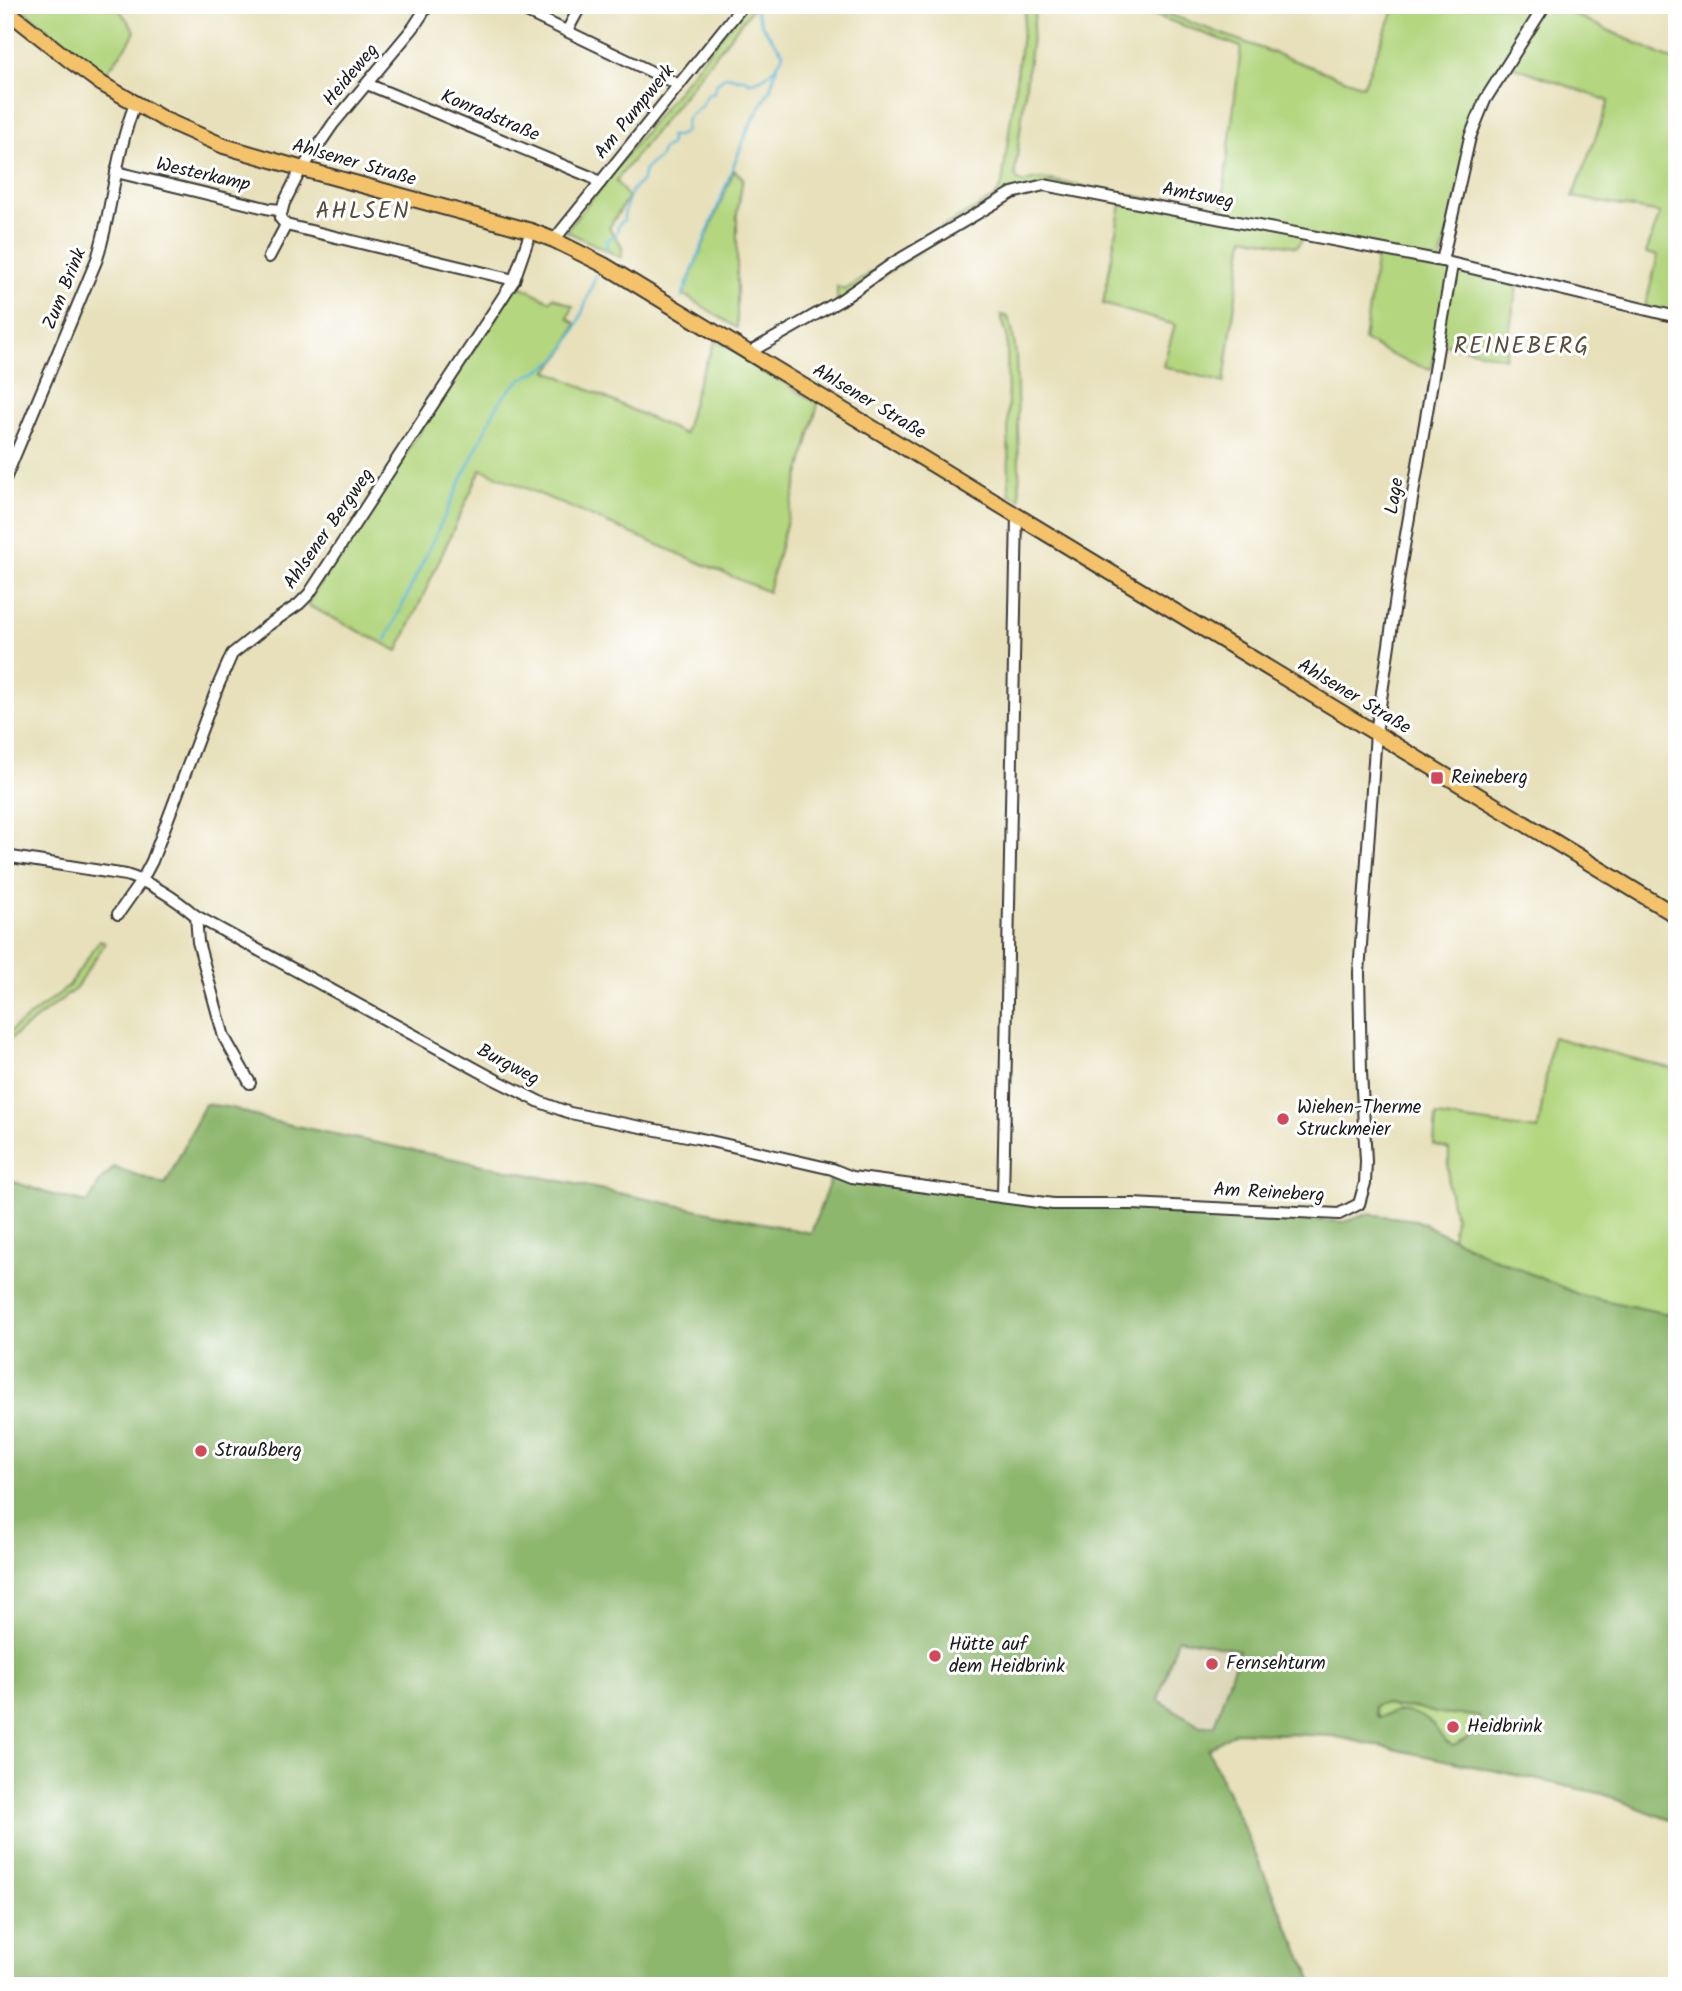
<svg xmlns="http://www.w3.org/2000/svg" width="1682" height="1991" font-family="Kalam,sans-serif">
<rect width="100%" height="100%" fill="#fff"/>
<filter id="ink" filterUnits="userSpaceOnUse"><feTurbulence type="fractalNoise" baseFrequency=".0143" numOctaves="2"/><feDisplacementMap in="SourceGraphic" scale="14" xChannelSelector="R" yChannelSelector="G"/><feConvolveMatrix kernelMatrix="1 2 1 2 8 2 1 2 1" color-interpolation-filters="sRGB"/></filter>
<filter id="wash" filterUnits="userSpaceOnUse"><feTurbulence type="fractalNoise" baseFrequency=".00686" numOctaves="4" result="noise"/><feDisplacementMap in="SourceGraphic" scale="28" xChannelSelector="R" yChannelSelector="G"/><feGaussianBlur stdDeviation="1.57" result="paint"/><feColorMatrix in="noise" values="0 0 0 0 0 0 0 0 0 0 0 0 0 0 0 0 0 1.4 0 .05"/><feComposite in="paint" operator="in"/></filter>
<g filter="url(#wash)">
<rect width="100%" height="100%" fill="#e7e0ba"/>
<path fill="#dad4b4" d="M1178,1638L1239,1650L1214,1726H1201L1158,1700Z"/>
<g fill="#b3d67f" stroke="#68794e" stroke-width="2">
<path d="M17,5H116L135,31L129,43L105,74Z"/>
<path d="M746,5H755L616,181L628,197L609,228L622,246V258L566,231Z"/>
<path d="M1026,5H1036L1015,172L1016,178L1022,183L1036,179L1050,180L1221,212L1241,47L1127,5H1144L1363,86L1396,5H1554L1677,62V323L1640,314V310L1644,311L1658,256L1646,253L1660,213L1573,197L1609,101L1510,65L1481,105L1439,265L1517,285L1505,358L1438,342L1431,369C1403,362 1388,354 1364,340L1377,254L1303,238L1297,247L1244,237L1224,383L1163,366L1175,325L1103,304L1122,198L1049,183L985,207L837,307V287L845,290L937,230L995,197L1002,185Z"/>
<path d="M734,170L743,178L737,214V328L683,294Z"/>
<path d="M516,284L550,301L553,297L573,306L568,318L576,324L564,351L548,371L684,434L699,379L716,340L818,404L768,592L481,469L398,651L309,606L308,602Z"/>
<path d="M1001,315L1008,317L1012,329L1016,354L1020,500L1009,493L1007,336Z"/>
<path d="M100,940L105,943L75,989L5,1043V1035L68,987Z"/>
<path d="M1552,1037L1677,1070V1316L1580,1295L1489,1256L1452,1238L1455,1218L1448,1184L1449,1150L1434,1145L1436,1116L1538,1130Z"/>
<path d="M1377,1704H1386L1396,1708L1414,1707L1436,1713L1479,1716C1472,1731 1470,1740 1453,1746L1444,1742L1437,1730L1386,1714L1379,1718L1376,1715L1374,1707Z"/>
</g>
<path fill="#8eb76e" stroke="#556a45" stroke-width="2" fill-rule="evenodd" d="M205,1104L233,1108L267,1120L811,1233L833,1172L851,1179L1133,1208L1344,1222L1367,1214L1416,1220L1489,1256L1580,1295L1677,1316V1823L1603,1794L1332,1736L1236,1732L1208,1749L1315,1986H5V1179L53,1195L88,1203L100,1181L114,1167L165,1185ZM1178,1638L1239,1650L1214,1726H1201L1158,1700ZM1377,1704H1386L1396,1708L1414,1707L1436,1713L1479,1716C1472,1732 1470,1740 1453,1746C1442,1741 1442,1736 1435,1727C1420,1711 1398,1707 1379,1718L1376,1715L1374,1707Z"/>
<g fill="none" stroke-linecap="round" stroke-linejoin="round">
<g stroke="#5db8db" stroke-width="2.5">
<path d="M607,248L606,240C610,238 614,237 616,234C619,227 617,224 624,220C623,214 630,193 633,189C636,186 639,184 641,181C644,176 644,170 648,166C655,160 660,161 662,150L671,144L670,136H678L685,132C686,116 687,117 699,108C703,104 705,97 709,93L713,94L716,84L726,76L740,79L744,78L749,82C764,82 779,66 783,53L763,27L756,12"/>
<path d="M682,297L748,129L770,89L777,67"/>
<path d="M386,640L494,411C501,400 508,389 519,381C531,373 545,370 556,359C577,337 585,303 596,275"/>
</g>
</g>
</g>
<g filter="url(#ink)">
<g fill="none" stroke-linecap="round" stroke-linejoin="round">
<defs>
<g id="minor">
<path d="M428,5L413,28L333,124L298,175L284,203L280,218L286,225L514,280"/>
<path d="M512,5L679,85"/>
<path d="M567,31L581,5"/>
<path d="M367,84L591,177L600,183"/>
<path d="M116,172L270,209L282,210"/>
<path d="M554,240L743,5"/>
<path d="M269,257L286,225"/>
<path d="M1442,261L1470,137L1485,100L1545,5"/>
<path d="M750,352L841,300L895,262L1012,193L1044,185L1442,261L1677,317"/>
<path d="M5,479L97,259C113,208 115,154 135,104"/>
<path d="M5,856L126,875C152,883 176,899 196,916L496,1080L540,1102L570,1113L697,1138L832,1169L852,1177L1053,1204H1132L1339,1214L1359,1204L1365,1183L1366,1161L1361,1072L1359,973L1376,733L1400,570L1452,265"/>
<path d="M118,914L142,880L152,861L218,686L232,654L267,626L299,604L309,594L514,280L531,231"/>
<path d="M196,916L198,942L224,1037L250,1083"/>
<path d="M1003,1197L1017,514"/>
</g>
<path id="major" d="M5,9L68,59L102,84L165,120L224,146L303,169L531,231L554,240L604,265L1677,916"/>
</defs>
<use href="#minor" stroke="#3a3934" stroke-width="14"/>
<use href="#major" stroke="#3a3934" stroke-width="18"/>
<use href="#minor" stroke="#fff" stroke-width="10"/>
<use href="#major" stroke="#f3c26a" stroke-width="14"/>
</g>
</g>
<g fill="#d1495b" stroke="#fff" stroke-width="2.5">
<rect x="1430" y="771" width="14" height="14" rx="3.5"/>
<circle cx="1283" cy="1119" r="7"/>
<circle cx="201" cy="1451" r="7"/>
<circle cx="935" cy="1656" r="7"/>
<circle cx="1212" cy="1664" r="7"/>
<circle cx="1453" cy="1727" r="7"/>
</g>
<g text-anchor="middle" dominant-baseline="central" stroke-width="6" stroke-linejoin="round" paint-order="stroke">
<g font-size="19" fill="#1c1c1c" stroke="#fff">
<text transform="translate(351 75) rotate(-50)">Heideweg</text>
<text transform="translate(635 112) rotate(-51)">Am Pumpwerk</text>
<text transform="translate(490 116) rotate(23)">Konradstraße</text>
<text transform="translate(354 163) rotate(16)">Ahlsener Straße</text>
<text transform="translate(203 175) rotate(13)">Westerkamp</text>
<text transform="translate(1198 196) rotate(11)">Amtsweg</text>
<text transform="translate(65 289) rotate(-68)">Zum Brink</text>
<text transform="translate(869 402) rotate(31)">Ahlsener Straße</text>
<text transform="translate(1395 496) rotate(-81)">Lage</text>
<text transform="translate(329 529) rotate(-55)">Ahlsener Bergweg</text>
<text transform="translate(1354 697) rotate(31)">Ahlsener Straße</text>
<text transform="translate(508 1065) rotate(28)">Burgweg</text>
<text transform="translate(1269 1193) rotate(3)">Am Reineberg</text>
</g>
<g font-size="19" fill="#1c1c1c" stroke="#fff" text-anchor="start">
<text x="1451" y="778">Reineberg</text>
<text x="1297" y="1108">Wiehen-Therme<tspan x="1297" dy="22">Struckmeier</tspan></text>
<text x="215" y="1451">Straußberg</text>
<text x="949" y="1645">Hütte auf<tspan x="949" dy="22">dem Heidbrink</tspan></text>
<text x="1226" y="1664">Fernsehturm</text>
<text x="1467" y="1727">Heidbrink</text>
</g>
<g font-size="23" letter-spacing="2" fill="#564b3c" stroke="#fff">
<text x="363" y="212">AHLSEN</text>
<text x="1522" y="347">REINEBERG</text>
</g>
</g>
<rect width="1682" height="1991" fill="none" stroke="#fff" stroke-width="28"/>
</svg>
